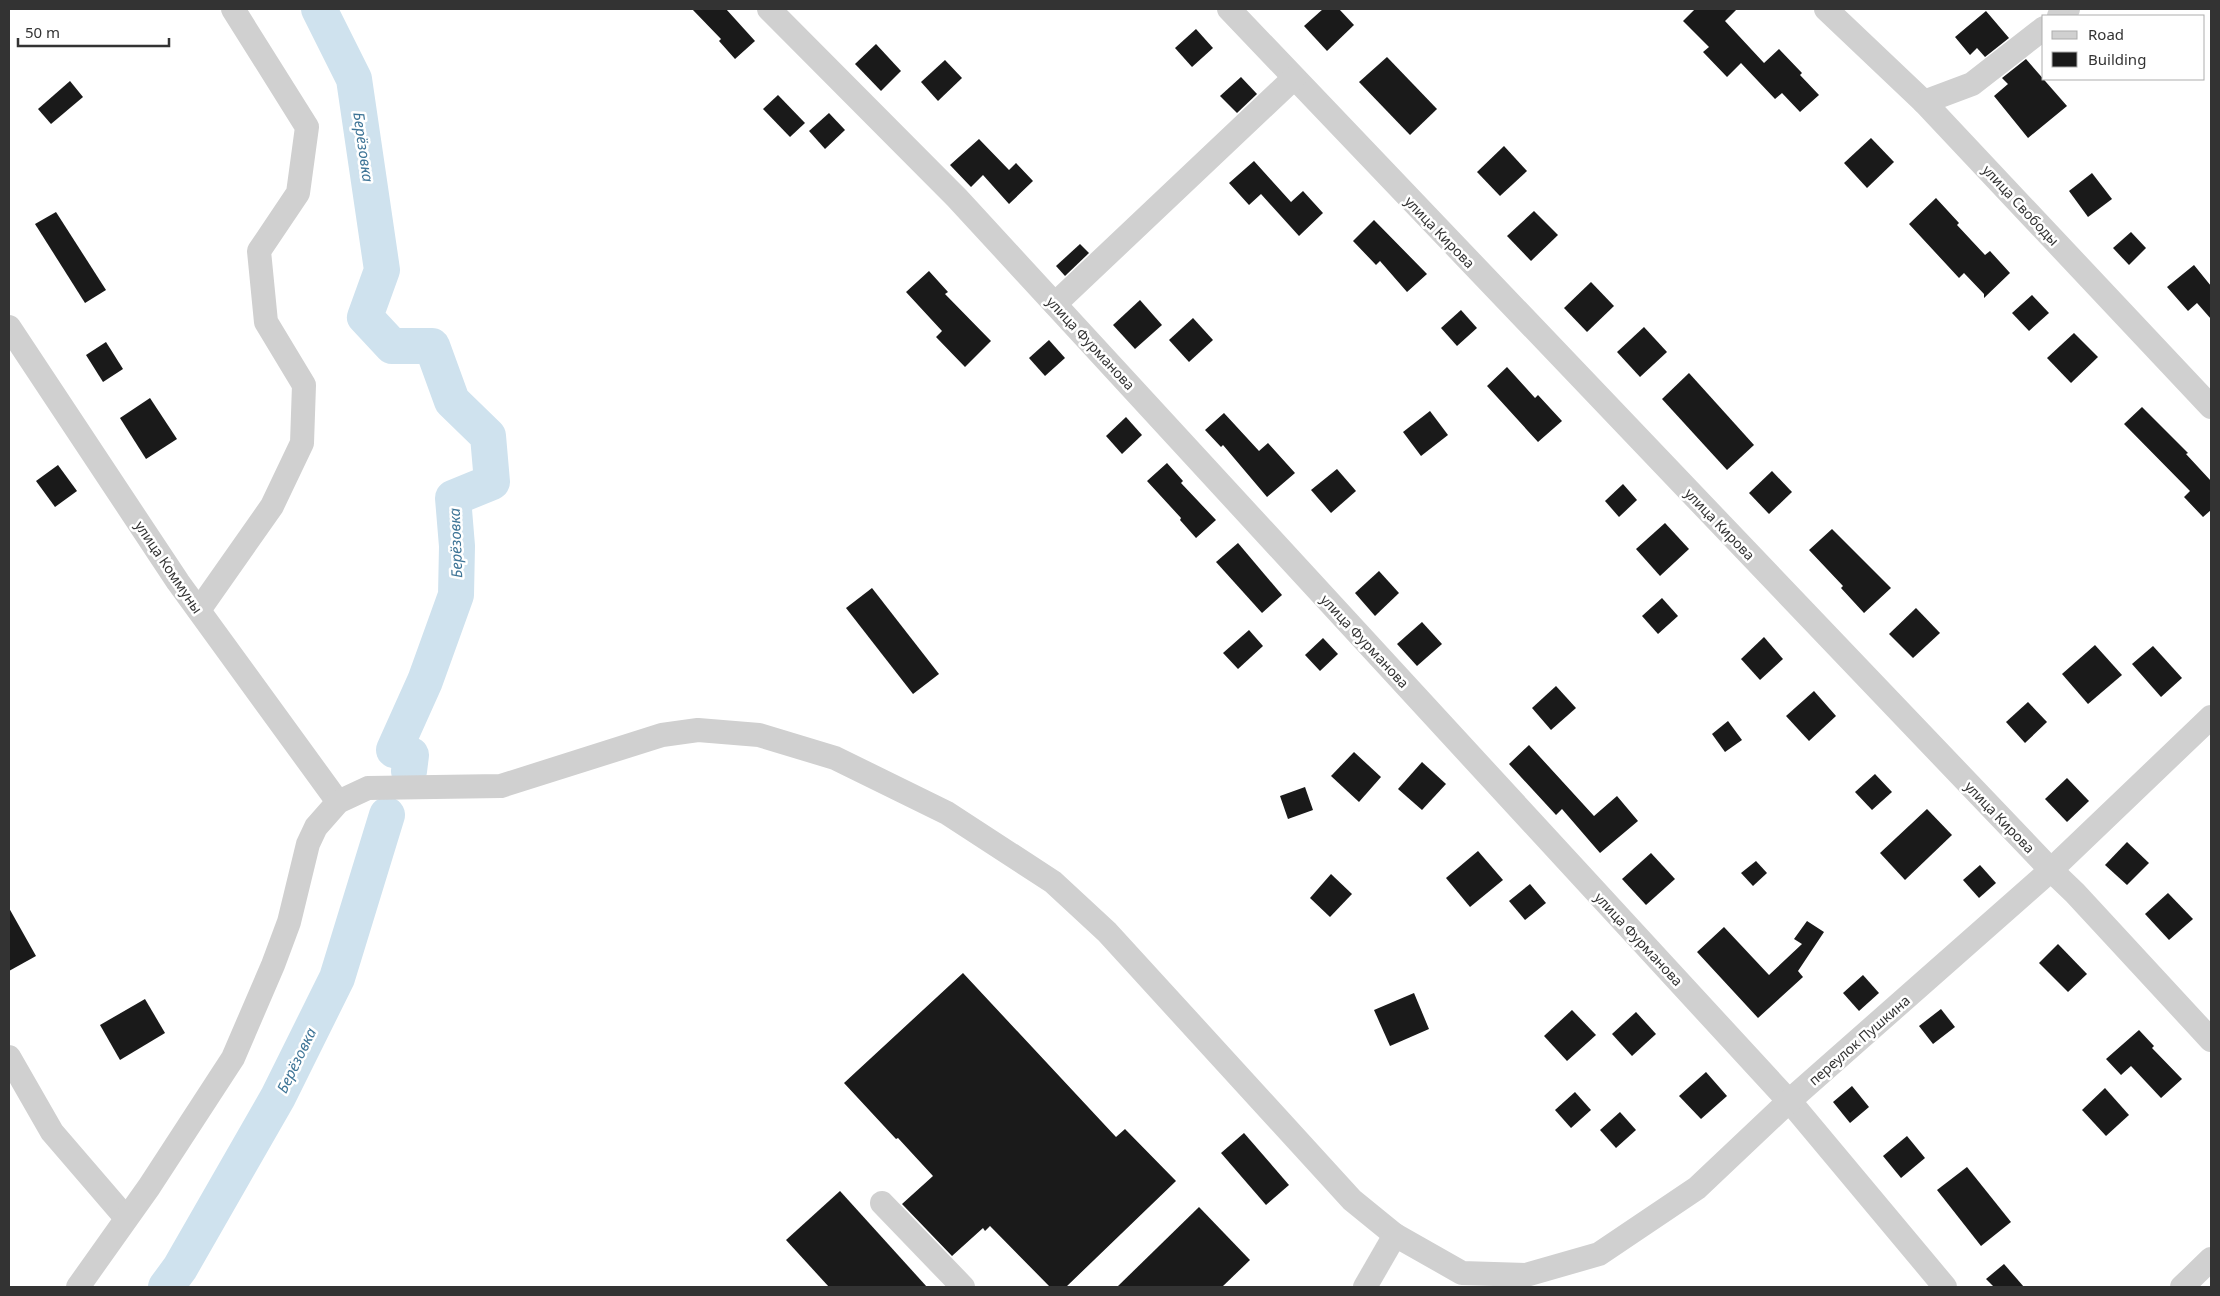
<svg xmlns="http://www.w3.org/2000/svg" width="2220" height="1296" font-family="'Noto Sans',sans-serif">
<rect width="100%" height="100%" fill="#fff"/>
<g fill="none" stroke-linecap="round" stroke-linejoin="round">
<g stroke="#cfe2ee" stroke-width="36">
<path d="M319,9L354,79L382,270L365,317L392,346H432L452,401L488,436L492,482L453,498L457,546L456,595L425,681L394,750L411,755L409,771"/>
<path d="M166,1287L180,1268L278,1097L337,978L387,815"/>
</g>
</g>
<g fill="#1a1a1a">
<path d="M692,9H726L755,41L735,59L719,41L721,39Z"/>
<path d="M1323,9H1339L1354,25L1327,51L1304,26Z"/>
<path d="M1695,9H1737L1725,21L1764,63L1779,49L1802,73L1800,75L1819,95L1800,112L1782,93L1775,99L1741,63L1727,77L1703,52L1709,47L1683,21Z"/>
<path d="M1986,11L2009,38L1985,57L1977,48L1970,55L1955,37Z"/>
<path d="M1196,29L1213,48L1192,67L1175,48Z"/>
<path d="M876,44L901,71L881,91L855,64Z"/>
<path d="M1387,57L1437,109L1410,135L1359,82Z"/>
<path d="M2026,59L2067,106L2028,138L1994,96L2008,84L2002,78Z"/>
<path d="M945,60L962,78L938,101L921,82Z"/>
<path d="M1241,77L1257,94L1237,113L1220,96Z"/>
<path d="M70,81L83,97L51,124L38,109Z"/>
<path d="M778,95L805,123L790,137L763,109Z"/>
<path d="M829,113L845,130L825,149L809,131Z"/>
<path d="M1871,138L1894,162L1867,188L1844,163Z"/>
<path d="M979,139L1009,170L1016,163L1033,181L1009,204L983,175L971,187L950,165Z"/>
<path d="M1504,146L1527,171L1500,196L1477,172Z"/>
<path d="M1254,161L1291,202L1303,191L1323,213L1299,236L1261,194L1249,205L1229,183Z"/>
<path d="M2092,173L2112,199L2088,217L2069,191Z"/>
<path d="M1936,198L1959,223L1957,225L1985,255L1990,251L2010,273L1984,298V294L1964,273L1959,278L1909,224Z"/>
<path d="M1534,211L1558,235L1531,261L1507,236Z"/>
<path d="M56,212L106,290L85,303L35,224Z"/>
<path d="M1374,220L1427,274L1407,292L1380,261L1376,265L1353,241Z"/>
<path d="M2131,232L2146,248L2129,265L2113,248Z"/>
<path d="M1080,244L1089,253L1065,276L1056,266Z"/>
<path d="M2194,265L2211,286V319L2197,303L2188,311L2167,287Z"/>
<path d="M929,271L948,292L945,294L991,341L965,367L936,337L942,331L906,292Z"/>
<path d="M1591,282L1614,306L1587,332L1564,308Z"/>
<path d="M2032,295L2049,313L2029,331L2012,313Z"/>
<path d="M1140,300L1162,325L1135,349L1113,325Z"/>
<path d="M1461,310L1477,328L1457,346L1441,328Z"/>
<path d="M1193,318L1213,340L1189,362L1169,340Z"/>
<path d="M1644,327L1667,352L1640,377L1617,352Z"/>
<path d="M2074,333L2098,357L2071,383L2047,358Z"/>
<path d="M1049,340L1065,358L1045,376L1029,358Z"/>
<path d="M106,342L123,369L103,382L86,355Z"/>
<path d="M1507,367L1535,398L1538,395L1562,421L1538,442L1487,386Z"/>
<path d="M1689,373L1754,445L1727,470L1662,399Z"/>
<path d="M150,398L177,439L146,459L120,418Z"/>
<path d="M2142,407L2188,453L2186,454L2211,481V510L2203,517L2184,497L2190,491L2124,424Z"/>
<path d="M1430,411L1448,435L1421,456L1403,432Z"/>
<path d="M1224,413L1259,451L1268,443L1295,473L1267,497L1223,445L1221,447L1205,430Z"/>
<path d="M1126,417L1142,435L1122,454L1106,436Z"/>
<path d="M1167,463L1183,481L1181,483L1216,520L1196,538L1180,520L1181,518L1147,481Z"/>
<path d="M58,465L77,491L55,507L36,481Z"/>
<path d="M1337,469L1356,491L1331,513L1311,490Z"/>
<path d="M1772,471L1792,492L1769,514L1749,493Z"/>
<path d="M1623,484L1637,500L1619,517L1605,501Z"/>
<path d="M1665,523L1689,549L1660,576L1636,549Z"/>
<path d="M1832,529L1891,588L1864,613L1841,588L1843,586L1809,550Z"/>
<path d="M1238,543L1282,595L1262,613L1216,562Z"/>
<path d="M1379,571L1399,593L1375,616L1355,593Z"/>
<path d="M872,588L939,674L913,694L846,608Z"/>
<path d="M1662,598L1678,616L1658,634L1642,616Z"/>
<path d="M1916,608L1940,633L1913,658L1889,634Z"/>
<path d="M1422,622L1442,644L1417,666L1397,644Z"/>
<path d="M1249,630L1263,646L1238,669L1223,653Z"/>
<path d="M1764,637L1783,659L1760,680L1741,659Z"/>
<path d="M1323,638L1338,654L1320,671L1305,655Z"/>
<path d="M2095,645L2122,675L2088,704L2062,674Z"/>
<path d="M2153,646L2182,678L2161,697L2132,664Z"/>
<path d="M1556,686L1576,708L1551,730L1532,708Z"/>
<path d="M1814,691L1836,716L1809,741L1786,716Z"/>
<path d="M2028,702L2047,722L2025,743L2006,722Z"/>
<path d="M1728,721L1742,740L1725,752L1712,734Z"/>
<path d="M1529,745L1594,816L1617,796L1638,821L1600,853L1562,809L1556,815L1509,764Z"/>
<path d="M1354,752L1381,777L1359,802L1331,776Z"/>
<path d="M1422,762L1446,784L1422,810L1398,789Z"/>
<path d="M1875,774L1892,792L1872,810L1855,792Z"/>
<path d="M2067,778L2089,801L2067,822L2045,799Z"/>
<path d="M1305,787L1313,810L1288,819L1280,796Z"/>
<path d="M1927,809L1952,835L1905,880L1880,853Z"/>
<path d="M2127,842L2149,863L2127,885L2105,865Z"/>
<path d="M1478,851L1503,880L1470,907L1446,878Z"/>
<path d="M1651,853L1675,879L1646,905L1622,879Z"/>
<path d="M1756,861L1767,873L1753,886L1741,873Z"/>
<path d="M1980,865L1996,883L1979,898L1963,880Z"/>
<path d="M1331,874L1352,894L1330,917L1310,898Z"/>
<path d="M1530,884L1546,903L1525,920L1509,901Z"/>
<path d="M2168,893L2193,919L2169,940L2145,914Z"/>
<path d="M9,908L36,956L9,971Z"/>
<path d="M1807,921L1824,932L1798,971L1803,977L1758,1018L1697,952L1724,927L1769,975L1802,944L1794,939Z"/>
<path d="M2058,944L2087,974L2068,992L2039,963Z"/>
<path d="M963,973L1116,1137L1125,1129L1176,1181L1066,1287H1050L990,1226L985,1231L983,1228L952,1256L902,1204L933,1176L898,1138L896,1139L844,1083Z"/>
<path d="M1863,975L1879,993L1859,1011L1843,993Z"/>
<path d="M1414,993L1429,1029L1390,1046L1374,1010Z"/>
<path d="M145,999L165,1033L120,1060L100,1025Z"/>
<path d="M1941,1009L1955,1027L1933,1044L1919,1026Z"/>
<path d="M1572,1010L1596,1035L1567,1061L1544,1036Z"/>
<path d="M1636,1012L1656,1034L1632,1056L1612,1034Z"/>
<path d="M2139,1030L2154,1046L2152,1048L2182,1079L2161,1098L2131,1066L2121,1075L2106,1059Z"/>
<path d="M1706,1072L1727,1096L1701,1119L1679,1096Z"/>
<path d="M1852,1086L1869,1107L1850,1123L1833,1102Z"/>
<path d="M2105,1088L2129,1115L2106,1136L2082,1110Z"/>
<path d="M1575,1092L1591,1110L1571,1128L1555,1110Z"/>
<path d="M1620,1112L1636,1130L1616,1148L1600,1130Z"/>
<path d="M1244,1133L1289,1185L1266,1205L1221,1153Z"/>
<path d="M1907,1136L1925,1158L1901,1178L1883,1156Z"/>
<path d="M1967,1167L2011,1222L1981,1246L1937,1190Z"/>
<path d="M840,1191L927,1287H829L786,1240Z"/>
<path d="M1199,1207L1250,1260L1222,1287H1117Z"/>
<path d="M2004,1264L2024,1287H1994L1986,1279Z"/>
</g>
<g fill="none" stroke-linecap="round" stroke-linejoin="round">
<g stroke="#d0d0d0" stroke-width="24">
<path d="M769,9L957,198L1797,1110L1945,1287"/>
<path d="M1229,9L2051,870L2075,893L2211,1040"/>
<path d="M1826,9L1924,102L2211,407"/>
<path d="M2059,16L2068,9"/>
<path d="M1924,102L1972,84L2044,28"/>
<path d="M1055,304L1294,78"/>
<path d="M9,327L178,582L338,802"/>
<path d="M199,610L272,506L302,443L304,385L266,322L259,251L298,193L307,127L233,9"/>
<path d="M9,1057L52,1132L126,1218"/>
<path d="M882,1203L963,1287"/>
<path d="M78,1287L149,1187L233,1058L273,965L289,922L308,844L316,827L338,802L368,788L501,786L662,735L698,730L759,735L835,758L947,813L1053,882L1107,932L1352,1200L1395,1235L1462,1273L1526,1275L1599,1254L1697,1188L1788,1102L2051,870L2211,717"/>
<path d="M1365,1287L1395,1235"/>
<path d="M2182,1287L2211,1259"/>
</g>
</g>
<g text-anchor="middle" dominant-baseline="central" stroke-width="5" stroke-linejoin="round" paint-order="stroke">
<g font-size="14" fill="#333" stroke="#fff">
<text transform="translate(2021 205) rotate(47)">улица Свободы</text>
<text transform="translate(1440 232) rotate(46)">улица Кирова</text>
<text transform="translate(1091 343) rotate(47)">улица Фурманова</text>
<text transform="translate(1720 524) rotate(46)">улица Кирова</text>
<text transform="translate(169 567) rotate(56)">улица Коммуны</text>
<text transform="translate(1365 641) rotate(47)">улица Фурманова</text>
<text transform="translate(2000 817) rotate(46)">улица Кирова</text>
<text transform="translate(1639 939) rotate(47)">улица Фурманова</text>
<text transform="translate(1859 1040) rotate(-41)">переулок Пушкина</text>
</g>
<g font-size="15" font-style="italic" fill="#3f7597" stroke="#fff">
<text transform="translate(364 147) rotate(82)">Берёзовка</text>
<text transform="translate(455 543) rotate(-92)">Берёзовка</text>
<text transform="translate(296 1060) rotate(-64)">Берёзовка</text>
</g>
</g>
<rect width="2220" height="1296" fill="none" stroke="#333333" stroke-width="20"/>
<rect x="2042" y="15" width="162" height="65" fill="#ffffff" stroke="#adadad"/>
<rect x="2052" y="31" width="25" height="8" fill="#d0d0d0" stroke="#adadad"/>
<text x="2088" y="40" font-size="15" fill="#333333">Road</text>
<rect x="2052" y="52" width="25" height="15" fill="#1a1a1a" stroke="#adadad"/>
<text x="2088" y="65" font-size="15" fill="#333333">Building</text>
<path d="M18 38v8h151v-8" fill="none" stroke="#333333" stroke-width="2.5"/>
<text x="25" y="38" font-size="15" fill="#333333" stroke="#ffffff" stroke-width="4" paint-order="stroke">50 m</text>
</svg>
